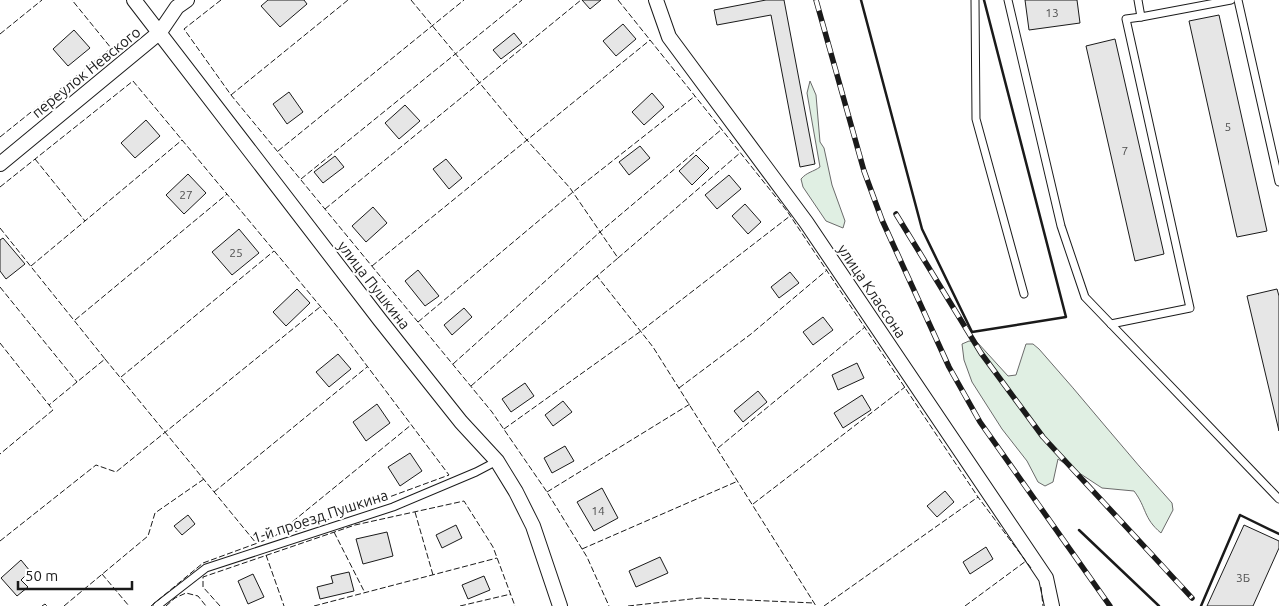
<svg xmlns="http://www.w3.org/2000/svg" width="1279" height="606" font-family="Ubuntu,sans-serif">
<rect width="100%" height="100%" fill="#fff"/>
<g fill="#e0efe3" stroke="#6a6a6a">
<path d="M810,81L816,95L820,142L824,148L832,185L845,221L843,228L826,221L803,187L801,179C807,172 813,172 820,167L807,93Z"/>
<path d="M969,341L977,342L1008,376L1016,375L1026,344H1033L1039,349C1084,399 1126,453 1172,503L1173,510L1161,533C1143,518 1147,508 1134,491L1102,488L1058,459L1053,482L1045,486L1038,482L1027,461L1002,429L972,382L964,360L962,344Z"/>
</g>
<g fill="#e6e6e6" stroke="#1a1a1a">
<path d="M268,0H304L307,4L280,27L261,6Z"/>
<path d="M582,0H601L590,9Z"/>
<path d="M766,0H784L815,164L800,167L771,15L717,25L714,10Z"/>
<path d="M1025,0H1077L1080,23L1029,30Z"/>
<path d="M1219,15L1267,231L1237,237L1189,21Z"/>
<path d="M623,24L636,39L616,56L603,41Z"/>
<path d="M74,30L90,48L68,66L53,49Z"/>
<path d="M514,33L522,43L501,59L493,50Z"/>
<path d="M1115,39L1164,254L1135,261L1086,46Z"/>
<path d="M289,92L303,112L287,124L273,104Z"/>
<path d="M652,93L664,107L644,125L632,112Z"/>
<path d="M405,105L420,121L399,139L385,123Z"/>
<path d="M146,120L160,136L135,158L121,143Z"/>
<path d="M640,146L650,158L629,175L619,162Z"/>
<path d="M696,155L709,168L692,185L679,171Z"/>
<path d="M335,156L344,167L323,183L314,172Z"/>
<path d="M446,159L462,178L449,189L433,169Z"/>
<path d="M188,174L206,193L184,214L166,195Z"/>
<path d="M729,175L741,189L717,209L705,195Z"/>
<path d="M745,204L761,222L748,234L732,216Z"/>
<path d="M373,207L387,223L366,242L352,226Z"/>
<path d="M239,229L259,253L232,275L212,252Z"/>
<path d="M3,238L25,264L6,279L0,271V240Z"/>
<path d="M418,270L439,296L425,306L405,281Z"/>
<path d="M790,272L799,283L779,298L771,287Z"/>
<path d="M297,289L310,303L286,326L273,312Z"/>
<path d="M1277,289L1279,296V431L1247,296Z"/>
<path d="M464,308L472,317L452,335L444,325Z"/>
<path d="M823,317L833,330L813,345L803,332Z"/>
<path d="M338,354L351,369L329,387L316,372Z"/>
<path d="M857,363L864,378L838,390L832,375Z"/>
<path d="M525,383L534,396L511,412L502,399Z"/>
<path d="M758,391L767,402L743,422L734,411Z"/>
<path d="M862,395L871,410L843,428L834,413Z"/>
<path d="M563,401L572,412L553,426L545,415Z"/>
<path d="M377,404L390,423L366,441L353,422Z"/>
<path d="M565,446L574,461L552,473L544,458Z"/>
<path d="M410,453L422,471L400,486L388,467Z"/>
<path d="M602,488L618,518L594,531L577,502Z"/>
<path d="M945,491L954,502L937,517L927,506Z"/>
<path d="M188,515L195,524L182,535L174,526Z"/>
<path d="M456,525L462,538L442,548L436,535Z"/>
<path d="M1244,525L1279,541V548L1253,606H1207Z"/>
<path d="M387,532L393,556L363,564L356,539Z"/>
<path d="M986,547L993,559L970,574L963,562Z"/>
<path d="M660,557L668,573L636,587L629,571Z"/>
<path d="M21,560L30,571L21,580L28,587L17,596L1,578Z"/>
<path d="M349,572L354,591L320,599L317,587L333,583L331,576Z"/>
<path d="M253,574L264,597L248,604L238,581Z"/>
<path d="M484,576L490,590L468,599L462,585Z"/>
</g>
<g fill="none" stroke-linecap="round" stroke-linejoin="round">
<defs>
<g id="lane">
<path d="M975,0L976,119L1024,294"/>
<path d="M1008,0L1061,226L1085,297L1279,499"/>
<path d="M1138,0L1141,17L1231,0"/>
<path d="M1238,0L1279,182"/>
<path d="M1111,324L1190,308L1126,19L1141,17"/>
<path d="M157,606L206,568L393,507L476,472L497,461"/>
</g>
<g id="street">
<path d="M134,0L380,320L461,422L497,461L516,492L533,526L560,606"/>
<path d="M656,0L669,37L806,222L1046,578L1052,606"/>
<path d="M0,164L160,32L177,7L187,0"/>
</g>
</defs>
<use href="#lane" stroke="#1a1a1a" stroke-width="9"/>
<use href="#street" stroke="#1a1a1a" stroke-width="16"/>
<use href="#lane" stroke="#fff" stroke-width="7"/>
<use href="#street" stroke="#fff" stroke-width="14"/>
<defs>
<g id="rail">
<path d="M816,0L864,171L882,220L949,367L980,422L1110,606"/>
<path d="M896,214L981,353L1043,437L1192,598"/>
</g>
</defs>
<use href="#rail" stroke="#1a1a1a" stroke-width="5.5"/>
<use href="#rail" stroke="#fff" stroke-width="4" stroke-dasharray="11" stroke-linecap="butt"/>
<g stroke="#1a1a1a" stroke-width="1" stroke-dasharray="6 2.5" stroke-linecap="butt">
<path d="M221,0L184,29L231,95L492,412L547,492L587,557L609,606"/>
<path d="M411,0L526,139L570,188L618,258L597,276L653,347L816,606"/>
<path d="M618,0L787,211L978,497L1031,568"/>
<path d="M0,34L42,0"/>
<path d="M231,95L348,0"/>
<path d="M0,137L111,48L72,0"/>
<path d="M278,151L464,0"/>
<path d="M35,159L85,221"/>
<path d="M301,179L522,0"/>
<path d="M0,187L133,81L340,330L449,475L294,532L286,527L274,537L203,563L151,606"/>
<path d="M325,209L581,0"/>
<path d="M0,228L105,359L49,405"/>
<path d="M618,258L740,153"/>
<path d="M31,266L182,140"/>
<path d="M372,266L650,40"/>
<path d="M0,287L77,382"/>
<path d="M75,320L227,194"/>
<path d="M418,322L573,192L695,96"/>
<path d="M0,343L53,410L0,454"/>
<path d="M105,359L256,543"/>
<path d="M453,364L600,232L722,129"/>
<path d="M121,377L274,251"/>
<path d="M471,386L597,276"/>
<path d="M679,388L751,334L827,270"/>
<path d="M504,429L641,331L790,216"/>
<path d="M718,448L865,327"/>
<path d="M214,492L367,367"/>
<path d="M547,492L690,404"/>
<path d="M753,504L905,387"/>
<path d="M415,512L433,575"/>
<path d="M286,527L411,425"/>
<path d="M334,532L365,593"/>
<path d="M0,541L96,465L116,472L320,307"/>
<path d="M582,549L738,481"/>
<path d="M266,555L284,606"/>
<path d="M102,574L129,606"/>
<path d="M1041,587L1043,606"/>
<path d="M42,606L45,604L47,606"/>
<path d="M64,606L148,536L155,513L204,479"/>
<path d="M166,606L175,598L186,593L198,596L206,606"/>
<path d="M220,606L203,587V577L355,525L464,501L493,547L515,606"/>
<path d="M314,606L497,558"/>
<path d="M460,606L511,594"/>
<path d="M628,606L700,598L814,603"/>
<path d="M824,606L978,497"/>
<path d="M965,606L1026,561"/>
</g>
<g stroke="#1a1a1a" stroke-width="2.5">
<path d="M861,0L922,229L972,332L1066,317L984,0"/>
<path d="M1079,530L1159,606"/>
<path d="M1201,606L1240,515L1279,534"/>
</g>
</g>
<g text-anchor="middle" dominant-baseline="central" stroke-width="4" stroke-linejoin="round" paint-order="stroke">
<g font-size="12" fill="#4d4d4d">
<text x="1052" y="12">13</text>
<text x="1228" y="126">5</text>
<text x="1125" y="150">7</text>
<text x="186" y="194">27</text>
<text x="236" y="252">25</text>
<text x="598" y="510">14</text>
<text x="1243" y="577">3Б</text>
</g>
<g font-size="15" fill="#1a1a1a" stroke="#fff">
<text transform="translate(86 72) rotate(-39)">переулок Невского</text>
<text transform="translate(374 285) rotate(52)">улица Пушкина</text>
<text transform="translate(872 291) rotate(56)">улица Классона</text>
<text transform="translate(320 516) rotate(-18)">1-й проезд Пушкина</text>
</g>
</g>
<path d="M18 581v8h114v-8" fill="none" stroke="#1a1a1a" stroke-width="2.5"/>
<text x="25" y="581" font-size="15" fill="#1a1a1a" stroke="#ffffff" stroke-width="4" paint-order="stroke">50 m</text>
</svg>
